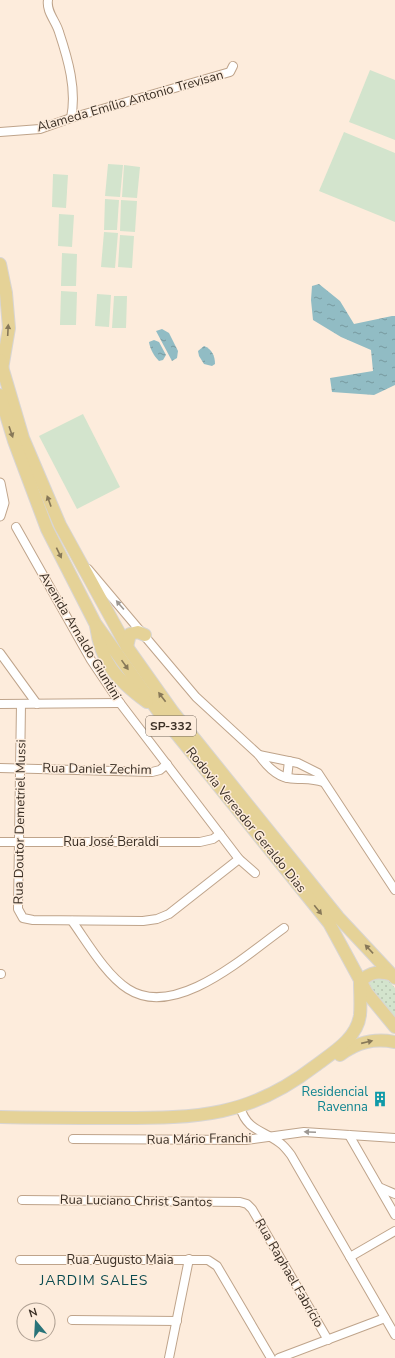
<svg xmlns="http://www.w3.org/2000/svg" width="395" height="1358" font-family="'Nunito Sans',sans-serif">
<defs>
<pattern id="grass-dots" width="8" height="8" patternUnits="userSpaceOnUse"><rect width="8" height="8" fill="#d3e4cd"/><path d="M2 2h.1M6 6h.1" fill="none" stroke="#b6c4b0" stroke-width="1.8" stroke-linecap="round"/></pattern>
<pattern id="water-ripples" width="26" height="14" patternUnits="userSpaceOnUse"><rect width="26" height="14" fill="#91bcc4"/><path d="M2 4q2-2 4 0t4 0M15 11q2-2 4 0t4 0" fill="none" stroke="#77999f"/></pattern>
</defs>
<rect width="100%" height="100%" fill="#fdecdc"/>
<path fill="url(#grass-dots)" d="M384,975L395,988V1017L391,1012L383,1009L366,983L370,977Z"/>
<g fill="#d3e4cd">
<path d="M370,70L395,80V140L349,122Z"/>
<path d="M344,132L395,153V222L319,191Z"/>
<path d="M108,164L123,165L120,197L105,196Z"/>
<path d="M124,165L140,167L137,198L122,197Z"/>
<path d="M53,174L68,175L66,208L52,207Z"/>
<path d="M105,199L119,200L117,230H104Z"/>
<path d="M121,200L137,201L135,232L120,231Z"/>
<path d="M59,214L74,215L72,247L58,246Z"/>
<path d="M104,232L118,233L115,268L101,267Z"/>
<path d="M120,235L134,236L132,268L118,267Z"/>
<path d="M62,253L77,254L76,286H61Z"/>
<path d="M61,291L77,292L76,325H60Z"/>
<path d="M97,294L111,295L109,327L95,326Z"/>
<path d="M114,296H127L126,328H112Z"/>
<path d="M83,414L120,487L77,509L39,436Z"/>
</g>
<g fill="url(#water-ripples)">
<path d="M319,284L340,301L354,324L392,316H395V385L374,395L332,392L330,378L373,371L371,350L341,337L313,320L311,300L312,286Z"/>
<path d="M162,329L169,333L178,351L177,358L172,361L156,331Z"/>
<path d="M154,340L159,342L166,355L163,360L159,361C154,356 150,349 149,342Z"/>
<path d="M204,346C212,349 215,356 215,364L212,366L204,364L199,356L198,351Z"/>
</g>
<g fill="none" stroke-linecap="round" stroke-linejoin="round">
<defs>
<g id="minor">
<path d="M48,0C46,12 56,21 59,32C68,59 77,90 71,118"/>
<path d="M0,132L40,129L71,118L230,72L233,66"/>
<path d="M16,527L91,660L120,703L239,859L255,873"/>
<path d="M88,569L196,697L259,755C265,764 276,776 288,778C301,780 311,778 323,782"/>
<path d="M0,653L37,704"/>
<path d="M0,704L120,703"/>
<path d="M21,704L18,909L23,918L33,920L143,921L157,919L169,914L239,859"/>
<path d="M259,755L298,763L318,773L395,890"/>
<path d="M0,768L152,772L160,770L167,764"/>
<path d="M287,778L289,761"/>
<path d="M0,842H200L213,839L220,834"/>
<path d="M72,921C87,942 106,975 128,989C176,1020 246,955 284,928"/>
<path d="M0,974H1"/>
<path d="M240,1107C247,1131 263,1130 280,1143C284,1146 288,1151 291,1155L395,1335"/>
<path d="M349,1135L395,1215"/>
<path d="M73,1139L246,1140L304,1132L395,1138"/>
<path d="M381,1188L395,1194"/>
<path d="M22,1200L240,1202L247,1204L252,1209L328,1340"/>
<path d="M350,1257L395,1231"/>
<path d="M20,1260H208L217,1266L271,1358"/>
<path d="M72,1320L177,1321"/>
<path d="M169,1358L189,1259"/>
<path d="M279,1358L385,1318"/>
</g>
<path id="tertiary" d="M0,483L4,503L0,516"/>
<g id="primary">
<path d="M0,264L6,293L9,328L2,369"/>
<path d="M0,360L23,438L60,525L127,647L173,712L338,917L395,978"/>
<path d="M0,395L14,441L47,529L95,623L158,711L329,923L367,993L395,1027"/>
<path d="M96,626C101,663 117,680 147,702"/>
<path d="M127,647L130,634L138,632L145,635"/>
<path d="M340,1055C357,1042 374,1038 395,1042"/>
<path d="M0,1117C39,1118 79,1118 118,1118C198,1118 249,1117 315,1066C332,1053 357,1039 360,1015C361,1005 360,993 360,982C371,971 379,971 393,975"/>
</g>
</defs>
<use href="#minor" stroke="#bfa48b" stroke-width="10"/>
<use href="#tertiary" stroke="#bfa48b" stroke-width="11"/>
<use href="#primary" stroke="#d8d5d3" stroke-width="14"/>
<use href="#minor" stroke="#fff" stroke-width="8"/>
<use href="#tertiary" stroke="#fff" stroke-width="9"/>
<use href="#primary" stroke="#e5d297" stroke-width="12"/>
</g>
<defs><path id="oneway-solid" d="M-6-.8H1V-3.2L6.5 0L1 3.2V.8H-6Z"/></defs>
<g fill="#877858">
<use href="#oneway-solid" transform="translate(8 330) rotate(-87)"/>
<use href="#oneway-solid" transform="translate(11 432) rotate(71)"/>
<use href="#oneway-solid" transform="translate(49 501) rotate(-110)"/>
<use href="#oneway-solid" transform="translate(59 553) rotate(64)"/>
<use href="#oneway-solid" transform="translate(125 665) rotate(55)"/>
<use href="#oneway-solid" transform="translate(162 697) rotate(-127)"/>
<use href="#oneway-solid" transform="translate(318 910) rotate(51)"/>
<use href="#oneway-solid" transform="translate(369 949) rotate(-133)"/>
<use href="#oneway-solid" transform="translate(367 1042) rotate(-13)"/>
</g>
<g fill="#9c9792">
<use href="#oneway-solid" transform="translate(120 605) rotate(-131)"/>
<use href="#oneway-solid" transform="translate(310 1132) rotate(-177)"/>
</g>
<defs>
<symbol id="building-bare" viewBox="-9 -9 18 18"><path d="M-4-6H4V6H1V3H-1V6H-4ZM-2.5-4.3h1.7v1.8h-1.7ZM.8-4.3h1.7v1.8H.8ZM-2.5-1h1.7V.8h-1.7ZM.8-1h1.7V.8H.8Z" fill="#0f9aa8" stroke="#fdecdc" stroke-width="2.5" paint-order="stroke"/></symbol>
</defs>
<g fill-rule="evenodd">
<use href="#building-bare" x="369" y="1088" width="22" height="22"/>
</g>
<g text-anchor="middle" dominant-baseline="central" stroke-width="3" stroke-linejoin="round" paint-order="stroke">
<rect fill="#fdecdc" stroke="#74685c" stroke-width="1" x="146" y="716" width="50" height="20" rx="3"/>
<g font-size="12" font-weight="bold" fill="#3a2f25">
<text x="171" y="726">SP-332</text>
</g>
<g font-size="13" fill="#3a2f25" stroke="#fdecdc">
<text transform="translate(130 101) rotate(-16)">Alameda Emílio Antonio Trevisan</text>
<text transform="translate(80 636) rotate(59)">Avenida Arnaldo Giuntini</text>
<text transform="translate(97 769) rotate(1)">Rua Daniel Zechim</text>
<text transform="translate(246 820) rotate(51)">Rodovia Vereador Geraldo Dias</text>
<text transform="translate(20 822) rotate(-89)">Rua Doutor Demetriel Mussi</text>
<text x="111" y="842">Rua José Beraldi</text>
<text transform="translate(199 1139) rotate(-1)">Rua Mário Franchi</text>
<text transform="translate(136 1201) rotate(1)">Rua Luciano Christ Santos</text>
<text x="120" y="1260">Rua Augusto Maia</text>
<text transform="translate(289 1273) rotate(60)">Rua Raphael Fabrício</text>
</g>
<g font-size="13" fill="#0d838f" stroke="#fdecdc" text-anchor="end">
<text x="368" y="1092">Residencial<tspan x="368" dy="15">Ravenna</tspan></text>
</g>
<g font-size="14" letter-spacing="1" fill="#0a4a4f" stroke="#fdecdc">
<text x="94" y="1280">JARDIM SALES</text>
</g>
</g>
<g transform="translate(36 1322) rotate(342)"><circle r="19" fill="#fdecdc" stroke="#afa093"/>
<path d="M0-3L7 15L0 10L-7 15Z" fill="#2a7479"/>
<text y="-6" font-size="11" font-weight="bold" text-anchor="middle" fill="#3a2f25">N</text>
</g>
</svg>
